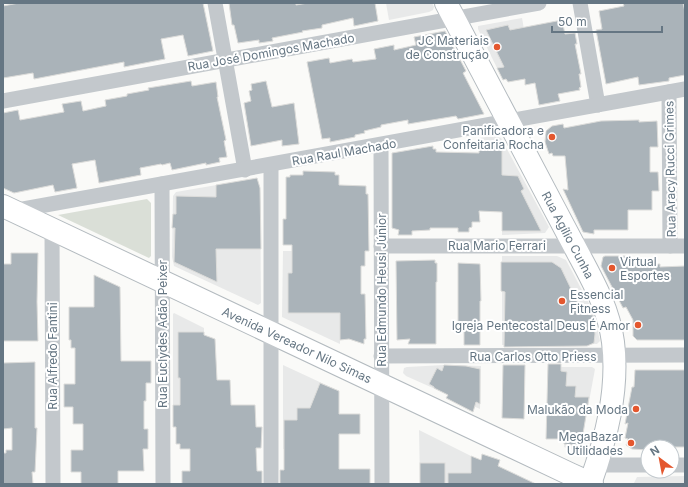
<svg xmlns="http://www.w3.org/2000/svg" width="688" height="487" font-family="Inter,sans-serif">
<rect width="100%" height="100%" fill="#fafaf8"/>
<g fill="#e8e9e9">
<path d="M386,3H432L434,7L433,10L429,12L389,20Z"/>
<path d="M522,18L530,62L497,68L478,29V26Z"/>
<path d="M494,136L501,138L549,227L545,233L502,235V192L479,191V138Z"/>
<path d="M257,178L260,188L261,303L258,305L174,266L172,257L173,196L176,192Z"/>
<path d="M283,251H326L340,273V344L282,317Z"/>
<path d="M502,256H557L566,260L593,311L600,341L597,344L502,345Z"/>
<path d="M174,313L204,328L205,405H173V314Z"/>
<path d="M283,365L339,391V448L283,449Z"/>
<path d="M444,365L481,366L480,409L406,376L403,373L404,368L407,367Z"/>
<path d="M548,367H592L595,369L580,450L578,452L564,447L568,397H547Z"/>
<path d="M419,430L471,456L532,484H420Z"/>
<path d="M685,476V484H637L634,483L637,477Z"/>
</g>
<path fill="#dadfd7" d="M147,199L151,203V256L149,258L58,215Z"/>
<g fill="#aab3b9" stroke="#dcdcda">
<path d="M19,3H203L213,51L188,56L183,35L161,39L165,59L124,67V62L34,79L33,73L3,78V6Z"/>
<path d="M229,3H296V5L308,3H375L378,21L354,26L353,18L322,25V28L302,31L303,32L272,38L273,41L259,43V40L238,43L234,25H232Z"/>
<path d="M623,3H683L685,12V75L669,78V81L639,85L638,77L606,84L596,30L602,29L599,11L624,6Z"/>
<path d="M562,20L565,34L575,33L577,44H575L581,74H579L581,87L579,88L580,90L558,94L560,101L539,105L535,83L525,85V79L508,82L506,79L503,80L497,68L504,67L486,30L508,25L510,30Z"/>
<path d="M445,31L466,71L463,73L484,114L458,119L456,116L408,124V120L381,125V127L364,131L365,133L355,135V137L330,142V138L322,139L307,62L329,58L330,63L352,59L353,62L376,59L374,49L394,45V50L416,45L414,37Z"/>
<path d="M191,81L192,86L216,82L218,97H217L226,140L224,141L227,157L219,158L220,162L206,165V163L172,170L170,163L162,165L161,164L140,168L141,175L99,183L95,160L72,164L77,188L55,192L53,185L14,193L3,188V113L18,110L20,120L64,112L62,104L81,101L83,111L106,106L105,100L127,96V94L149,90L148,88Z"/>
<path d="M266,81L272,107L294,103L299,144L282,146V140L251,146L244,103L251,101L249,91L252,90L251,84Z"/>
<path d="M639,120V122L657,121L658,147H650V172H658L659,191H652V210H628V230H594V234L583,232L563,189L568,190L565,156H553L552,153L549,154L545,142L546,131L552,126L563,124L564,128L601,121Z"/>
<path d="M479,143H502V175L518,176L524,189L521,191L541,231H502V212L479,211L480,222H472V227L469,228V232H458V228H430V230L412,231V235H398L399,230L392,228V153L433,146V149H436V152L479,153Z"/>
<path d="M303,171L335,172V175H339V185L366,186V194H368L369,251H365V266H361V294H365L366,339H364V344L349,339L340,340V313H288V273H292V245H283V219H286V177H290V175H303Z"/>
<path d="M257,178L260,188L261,249H216L217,282L174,262L175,228H172L173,214H176V196L216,197V185Z"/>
<path d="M11,253H38L37,302L38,341H3V264H11Z"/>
<path d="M605,256H630V259H647V264H660V267L685,266V340H637L633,336V320L626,307L623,308L601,266L603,257Z"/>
<path d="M435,260V263H437V282H436V344H408L410,339L397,340L396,261Z"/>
<path d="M501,262H552L561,268L583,314L593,315L595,334L594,343L587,346L504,347L505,292L501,291Z"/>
<path d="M458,263L480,264L481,301H480V345H464V329H458Z"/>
<path d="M94,275L120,287L121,361H151V383H146V401H144V429H148V449H143L144,471H118V484H81V472H71V450H83V424H73V407H64V384H75V348H71V340H69V307H94Z"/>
<path d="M178,332H204V335L215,339L217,380H230L231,405H255L256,427H262L261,448H256L257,471H262V484H182V471H190V449H180V444H176V427H173V405H180V378H178Z"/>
<path d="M35,362V428H37L35,472H32L33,484H3V453H6V450H12V428L3,429V363Z"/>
<path d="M548,364H561V371L567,372L566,386H576L575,397H589L581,446L564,444V439H546Z"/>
<path d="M444,365L466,366L480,369V404L476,402L473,412L446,398L448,395L434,388V387L429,384L437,368L442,371Z"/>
<path d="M503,365H525L524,419L502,418Z"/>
<path d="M635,370H685V447H648V450L632,449L626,445L628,439L625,438L628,423L625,424L632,387H634Z"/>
<path d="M320,383L339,391V414H360V434H339V469H370V484H280V470H284V420H297V408H310Z"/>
<path d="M482,454L500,460L498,466L536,484H448V473H471V456L481,460Z"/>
<rect x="420" y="463" width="25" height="21"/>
</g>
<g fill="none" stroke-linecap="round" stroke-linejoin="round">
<defs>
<g id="secondary">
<path d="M446,3C481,70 516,137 552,204C561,221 570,238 579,255C594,283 609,310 613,342C619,390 606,439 590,484"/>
<path d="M3,206L570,474L592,484"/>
</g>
</defs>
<use href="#secondary" stroke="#b3babf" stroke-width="24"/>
<g stroke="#c3c8cc" stroke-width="15">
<path d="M215,3L245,170"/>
<path d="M580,3L598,105"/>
<path d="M669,92L670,246"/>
<path d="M3,101L539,3"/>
<path d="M381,145L382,484"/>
<path d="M271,165V484"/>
<path d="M162,184L163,484"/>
<path d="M12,211L685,89"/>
<path d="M52,229L53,484"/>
<path d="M381,246H685"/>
<path d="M381,356L685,355"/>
<path d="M597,465H648"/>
<path d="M672,465H685"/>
</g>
<use href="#secondary" stroke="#fff" stroke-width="22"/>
</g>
<g fill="#e4572e" stroke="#fff" stroke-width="1.5">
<circle cx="497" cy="47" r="4"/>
<circle cx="552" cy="137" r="4"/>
<circle cx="612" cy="268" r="4"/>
<circle cx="562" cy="301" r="4"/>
<circle cx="638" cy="325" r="4"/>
<circle cx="636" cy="409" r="4"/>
<circle cx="631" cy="443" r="4"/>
</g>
<g text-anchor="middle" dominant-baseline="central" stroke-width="4" stroke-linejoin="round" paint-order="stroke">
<g font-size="12" fill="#657683" stroke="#fff" text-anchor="end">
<text x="489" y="40">JC Materiais<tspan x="489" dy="14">de Construção</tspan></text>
<text x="544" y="130">Panificadora e<tspan x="544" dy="14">Confeitaria Rocha</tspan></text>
<text x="620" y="261" text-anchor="start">Virtual<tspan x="620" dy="14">Esportes</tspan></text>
<text x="570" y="294" text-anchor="start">Essencial<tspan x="570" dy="14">Fitness</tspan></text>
<text x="630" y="325">Igreja Pentecostal Deus É Amor</text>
<text x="628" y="409">Malukão da Moda</text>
<text x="623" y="436">MegaBazar<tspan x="623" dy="14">Utilidades</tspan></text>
</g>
<g font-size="12" fill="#657683" stroke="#fff">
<text transform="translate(271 52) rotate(-10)">Rua José Domingos Machado</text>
<text transform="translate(344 152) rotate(-10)">Rua Raul Machado</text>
<text transform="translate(670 169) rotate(-91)">Rua Aracy Rucci Grimes</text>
<text transform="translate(568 235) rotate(62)">Rua Agílio Cunha</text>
<text x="497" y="245">Rua Mario Ferrari</text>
<text transform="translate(381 290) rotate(-90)">Rua Edmundo Heusi Júnior</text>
<text transform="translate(162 334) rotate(-90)">Rua Euclydes Adão Peixer</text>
<text transform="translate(297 345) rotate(25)">Avenida Vereador Nilo Simas</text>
<text transform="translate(52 356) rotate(-90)">Rua Alfredo Fantini</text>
<text x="533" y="356">Rua Carlos Otto Priess</text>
</g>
</g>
<rect width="688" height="487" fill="none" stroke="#657683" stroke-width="8"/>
<g transform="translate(660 459) rotate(328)"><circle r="19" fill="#ffffff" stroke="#c1c8cd"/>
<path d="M0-3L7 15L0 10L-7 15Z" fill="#e4572e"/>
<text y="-6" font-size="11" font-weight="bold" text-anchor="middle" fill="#657683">N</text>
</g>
<path d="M552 26v6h110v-6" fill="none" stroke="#657683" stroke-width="2"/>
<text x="558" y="26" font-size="12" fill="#657683" stroke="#ffffff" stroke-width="3" paint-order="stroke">50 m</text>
</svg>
